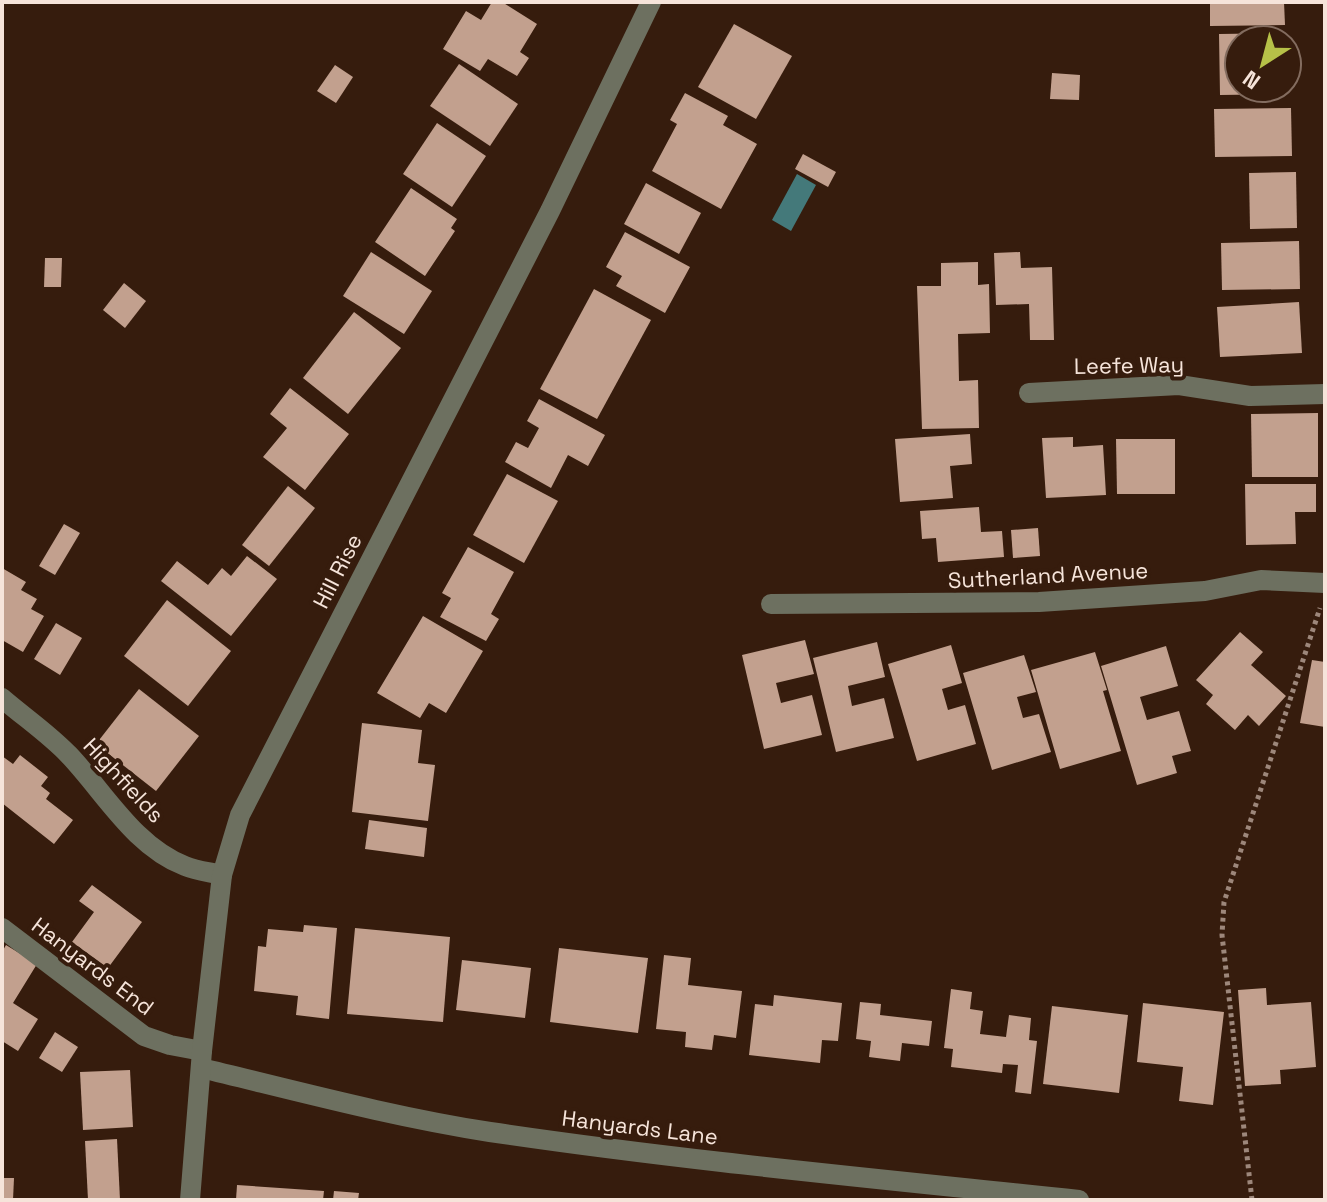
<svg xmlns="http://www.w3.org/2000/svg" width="1327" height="1202" font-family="'Space Grotesk',sans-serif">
<rect width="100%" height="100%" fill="#361c0d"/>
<path fill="#44797a" d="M797,174L816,185L791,231L772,220Z"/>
<g fill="#c2a08e">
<path d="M492,2H502L537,24L520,52L529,58L517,76L488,59L480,71L443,49L466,11L481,20Z"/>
<path d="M1210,2H1284L1285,25L1210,26Z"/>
<path d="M734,24L792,56L756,119L698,87Z"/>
<path d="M1285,33L1286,40H1239V88H1287V94L1220,95L1219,34Z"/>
<path d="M459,64L518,104L490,146L430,106Z"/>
<path d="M335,65L353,77L336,103L317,91Z"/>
<path d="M1052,73L1080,75L1079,100L1050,99Z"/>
<path d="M685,93L728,116L723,125L757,144L721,209L652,171L677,124L670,120Z"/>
<path d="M1291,108L1292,156L1215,157L1214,109Z"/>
<path d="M437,123L486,156L452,207L403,174Z"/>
<path d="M803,154L836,172L828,187L795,169Z"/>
<path d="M1296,172L1297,228L1250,229L1249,173Z"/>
<path d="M646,183L701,213L679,254L624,224Z"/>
<path d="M411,188L457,219L451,228L455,231L425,276L375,242Z"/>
<path d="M625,232L690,267L665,313L616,286L622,276L606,267Z"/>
<path d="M1299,241L1300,289L1222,290L1221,243Z"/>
<path d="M371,252L432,291L404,334L343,296Z"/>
<path d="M1020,252L1021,268L1052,267L1054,340H1030L1029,304L996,305L994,253Z"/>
<path d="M45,258H62L61,287H44Z"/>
<path d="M978,262V285L989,284L990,333L958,334L959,381L978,380L979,428L922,429L917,286H941V263Z"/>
<path d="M124,283L146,301L125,328L103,310Z"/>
<path d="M594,289L651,320L597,419L540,389Z"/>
<path d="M1299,302L1302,353L1220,357L1217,307Z"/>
<path d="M354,312L401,348L348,414L303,378Z"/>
<path d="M290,388L349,434L305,490L263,457L287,428L270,414Z"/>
<path d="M539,399L605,435L588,466L568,455L551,488L505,462L516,442L528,448L539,428L527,421Z"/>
<path d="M1318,413V477H1252L1251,414Z"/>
<path d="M970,434L972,464L950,466L953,498L900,502L895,439Z"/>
<path d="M1073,437V447L1103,445L1106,495L1046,498L1042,438Z"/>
<path d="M1116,439H1175V494H1117Z"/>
<path d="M507,474L558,501L524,563L473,535Z"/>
<path d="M1245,484H1316V512H1295L1296,544L1246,545Z"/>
<path d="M288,486L315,508L269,566L242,545Z"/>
<path d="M979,507L981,532L1002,531L1004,557L938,562L936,538L922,539L920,511Z"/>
<path d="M64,524L80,533L55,575L39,566Z"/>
<path d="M1038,528L1040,556L1013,558L1011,530Z"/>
<path d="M468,547L514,572L491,614L499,619L486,641L440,617L451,598L442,593Z"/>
<path d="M247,556L277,579L231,636L161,581L177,561L208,585L222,568L231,576Z"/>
<path d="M2,568L26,582L21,590L37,599L31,609L44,616L23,652L2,640Z"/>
<path d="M167,600L231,651L188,706L124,656Z"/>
<path d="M423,616L483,651L446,713L429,703L420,718L377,693Z"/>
<path d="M56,623L82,638L60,675L34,659Z"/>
<path d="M1240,632L1263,652L1251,665L1286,696L1259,726L1248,715L1235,730L1206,704L1213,695L1196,680Z"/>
<path d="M805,640L814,674L776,683L781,703L812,695L822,735L764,749L742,655Z"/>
<path d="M877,642L885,677L848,686L852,706L884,698L894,738L836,752L813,658Z"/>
<path d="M951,645L962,683L942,689L948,710L965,705L976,744L917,761L888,664Z"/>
<path d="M1166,646L1178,686L1140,697L1147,720L1179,711L1191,751L1172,756L1177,773L1137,785L1101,666Z"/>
<path d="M1095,652L1107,690L1103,691L1121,751L1060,769L1031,670Z"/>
<path d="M1024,655L1036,692L1017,697L1023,718L1039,714L1051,752L992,770L963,673Z"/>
<path d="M1312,660L1325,662V727L1300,723Z"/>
<path d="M139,689L199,736L156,791L96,744Z"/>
<path d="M362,723L422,730L418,763L435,765L428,821L352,812Z"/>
<path d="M20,755L48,777L41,786L50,793L46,799L73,820L54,844L2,803V756L13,764Z"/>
<path d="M369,820L427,828L424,857L365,849Z"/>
<path d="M92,885L142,922L108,968L72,942L94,912L79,901Z"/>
<path d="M304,925L337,928L329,1019L296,1015L298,996L254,991L258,946L266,947L268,929L303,932Z"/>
<path d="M355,928L450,937L443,1022L347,1014Z"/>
<path d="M6,945L37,964L13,1003L38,1019L18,1051L2,1041V952Z"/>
<path d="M559,948L648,958L638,1033L550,1022Z"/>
<path d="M664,955L691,958L688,985L742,991L736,1038L714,1035L712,1050L685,1047L686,1032L656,1029Z"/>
<path d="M462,960L531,968L525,1018L456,1010Z"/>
<path d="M1266,988L1267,1005L1311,1002L1316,1067L1280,1070L1281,1084L1245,1086L1238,990Z"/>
<path d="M951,989L972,992L970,1009L983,1011L980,1034L1006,1037L1009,1015L1031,1018L1029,1040L1037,1041L1031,1094L1015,1092L1018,1065L1003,1064L1002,1073L951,1067L953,1049L944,1048Z"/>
<path d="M774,995L842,1003L838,1041L822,1040L820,1063L749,1055L755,1004L773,1006Z"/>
<path d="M860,1002L881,1004L880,1015L932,1021L929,1046L902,1043L900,1061L869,1057L871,1041L856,1039Z"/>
<path d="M1143,1003L1224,1012L1213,1105L1179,1101L1183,1067L1137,1062Z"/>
<path d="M1052,1006L1128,1015L1119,1093L1043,1084Z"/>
<path d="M55,1032L78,1047L62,1072L39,1058Z"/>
<path d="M130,1070L133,1127L83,1130L80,1072Z"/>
<path d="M117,1139L120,1200H88L85,1141Z"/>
<path d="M2,1178H14L13,1200H2Z"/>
<path d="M237,1185L324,1191L323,1200H236Z"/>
<path d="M334,1191L359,1193L358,1200H333Z"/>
</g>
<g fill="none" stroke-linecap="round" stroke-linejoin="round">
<path stroke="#9d877b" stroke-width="5" stroke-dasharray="4 4" stroke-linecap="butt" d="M1252,1200L1222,935L1224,902L1320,608"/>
<g stroke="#6d7060" stroke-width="20">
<path d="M1029,393L1179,385L1250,396L1325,394"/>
<path d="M771,604L1039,602L1205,591L1261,580L1325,583"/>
<path d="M2,698C24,717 49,734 69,755C105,793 134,846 185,866C197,871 210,872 222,875"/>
<path d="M2,928L144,1036L170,1045L202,1051"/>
<path d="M201,1068C297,1091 393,1117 490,1132C685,1161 882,1179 1079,1200"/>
<path d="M190,1200L202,1051L222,875L240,815L550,211L651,2"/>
</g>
</g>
<g text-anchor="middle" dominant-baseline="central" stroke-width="8" stroke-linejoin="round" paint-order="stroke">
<g font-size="22" fill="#f6e4da" stroke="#361c0d">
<text transform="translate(1129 365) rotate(-1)">Leefe Way</text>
<text transform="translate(337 571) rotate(-63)">Hill Rise</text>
<text transform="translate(1048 575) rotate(-3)">Sutherland Avenue</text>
<text transform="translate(124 780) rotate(47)">Highfields</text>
<text transform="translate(93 966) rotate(37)">Hanyards End</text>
<text transform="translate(640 1127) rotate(7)">Hanyards Lane</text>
</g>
</g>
<rect width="1327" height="1202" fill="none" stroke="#f6e4da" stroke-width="8"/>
<g transform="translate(1263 64) rotate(216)"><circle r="38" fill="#361c0d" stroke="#836c5f" stroke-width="2"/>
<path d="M0-6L14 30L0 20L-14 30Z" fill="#b7c148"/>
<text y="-12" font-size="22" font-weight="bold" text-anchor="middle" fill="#f6e4da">N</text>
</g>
</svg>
